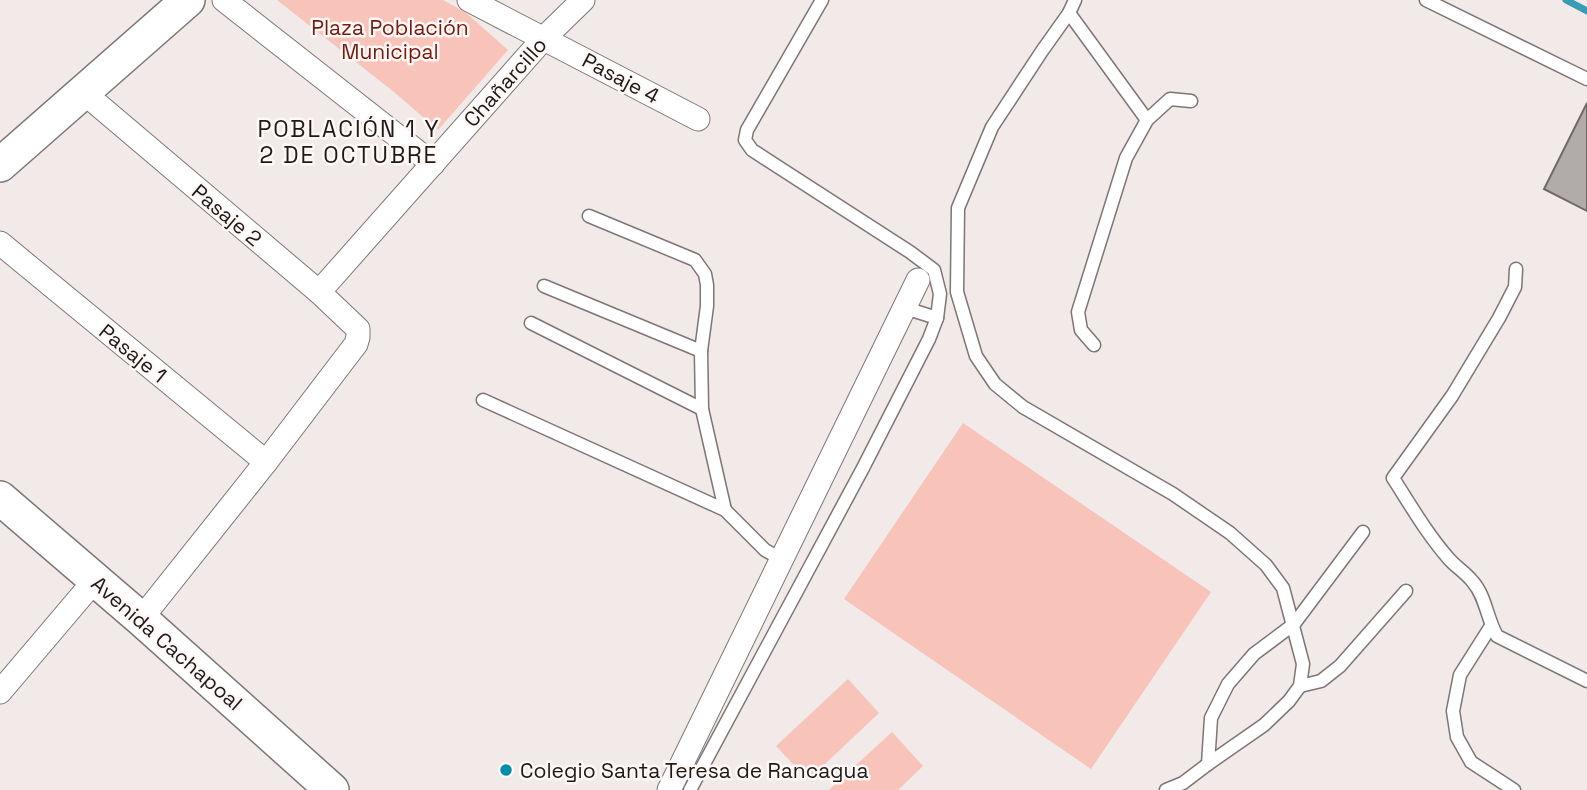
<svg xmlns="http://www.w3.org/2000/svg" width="1587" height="790" font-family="'Space Grotesk',sans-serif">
<rect width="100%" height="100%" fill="#f1eae8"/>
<g fill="#f8c3b9">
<path d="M277,0H443L465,12L508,50L438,130L394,92Z"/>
<path d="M963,423L1211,592L1091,769L844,599Z"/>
<path d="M848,679L879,713L808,780L776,746Z"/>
<path d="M892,732L923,766L898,790H829Z"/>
</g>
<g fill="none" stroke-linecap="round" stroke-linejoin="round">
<path stroke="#3a9bb5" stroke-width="7" d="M1566,0L1587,11"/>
</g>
<path fill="#b1aba9" stroke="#6f6967" stroke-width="2" d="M1587,103V211L1544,189Z"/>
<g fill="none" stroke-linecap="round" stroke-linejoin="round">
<defs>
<g id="service">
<path d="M822,0L747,130L745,140L752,150L769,161L910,252L934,270L940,294L937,318L905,308"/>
<path d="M1075,0L1069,13L1042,51L992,127L958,208L957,292L976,356L995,384L1023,407L1173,494L1230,533L1266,565L1283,588L1303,664L1300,686L1289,701L1264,725L1208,764L1183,783L1166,790"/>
<path d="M1426,0L1587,79"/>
<path d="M1069,13L1147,120"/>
<path d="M589,216L695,260L705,274L707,285V306L701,351L702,409L725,510"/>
<path d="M1516,269L1515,287L1499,318L1452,396L1393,478C1411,506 1427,534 1449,559C1456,567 1466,573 1473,582C1486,597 1487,619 1497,636L1587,681"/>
<path d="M544,286L701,351"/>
<path d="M531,323L702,409"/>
<path d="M1094,345L1081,330L1078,312L1126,158L1147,120L1170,99L1191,101"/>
<path d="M483,400L725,510L765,550L783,560"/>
<path d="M1491,626L1460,675L1453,711L1457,737L1471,762L1514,790"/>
<path d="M1300,686L1321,681L1340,666L1406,591"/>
<path d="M1208,764L1211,718L1228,684L1254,654L1294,624L1363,532"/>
<path d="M690,790L863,468L929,339L937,318"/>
</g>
<g id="minor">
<path d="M224,0L433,164"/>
<path d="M469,0L698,119"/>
<path d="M83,92L319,292L358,329V337L356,344L266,462L141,619"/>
<path d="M0,243L266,462"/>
<path d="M319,292L544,38L583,0"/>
<path d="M0,692L95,580"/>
<path d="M669,790L918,280"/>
</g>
<g id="secondary">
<path d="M0,165L188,0"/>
<path d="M0,498L141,619L332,790"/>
</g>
</defs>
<use href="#service" stroke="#7d7675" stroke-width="15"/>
<use href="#minor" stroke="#7d7675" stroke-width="25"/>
<use href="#secondary" stroke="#7d7675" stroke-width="36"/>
<use href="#service" stroke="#fff" stroke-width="12"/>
<use href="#minor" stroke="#fff" stroke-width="23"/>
<use href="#secondary" stroke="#fff" stroke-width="33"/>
</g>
<circle fill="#008eab" stroke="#fef7f6" stroke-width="2.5" cx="506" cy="770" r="7"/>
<g text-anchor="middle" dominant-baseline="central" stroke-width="5" stroke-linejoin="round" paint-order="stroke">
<g font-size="21" fill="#751b0e" stroke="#fef7f6">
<text x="390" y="27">Plaza Población<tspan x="390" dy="24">Municipal</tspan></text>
</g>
<g font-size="21" fill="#1c1919" stroke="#fef7f6">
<text transform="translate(621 78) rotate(28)">Pasaje 4</text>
<text transform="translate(505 82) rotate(-48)">Chañarcillo</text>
<text transform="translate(227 215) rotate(40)">Pasaje 2</text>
<text transform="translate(133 353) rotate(39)">Pasaje 1</text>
<text transform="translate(167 643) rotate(41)">Avenida Cachapoal</text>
</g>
<g font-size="21" fill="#1c1919" stroke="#fef7f6" text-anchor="start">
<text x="520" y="770">Colegio Santa Teresa de Rancagua</text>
</g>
<g font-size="23" letter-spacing="2" fill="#1c1919" stroke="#fef7f6">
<text x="349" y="129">POBLACIÓN 1 Y<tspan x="349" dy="26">2 DE OCTUBRE</tspan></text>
</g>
</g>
</svg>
